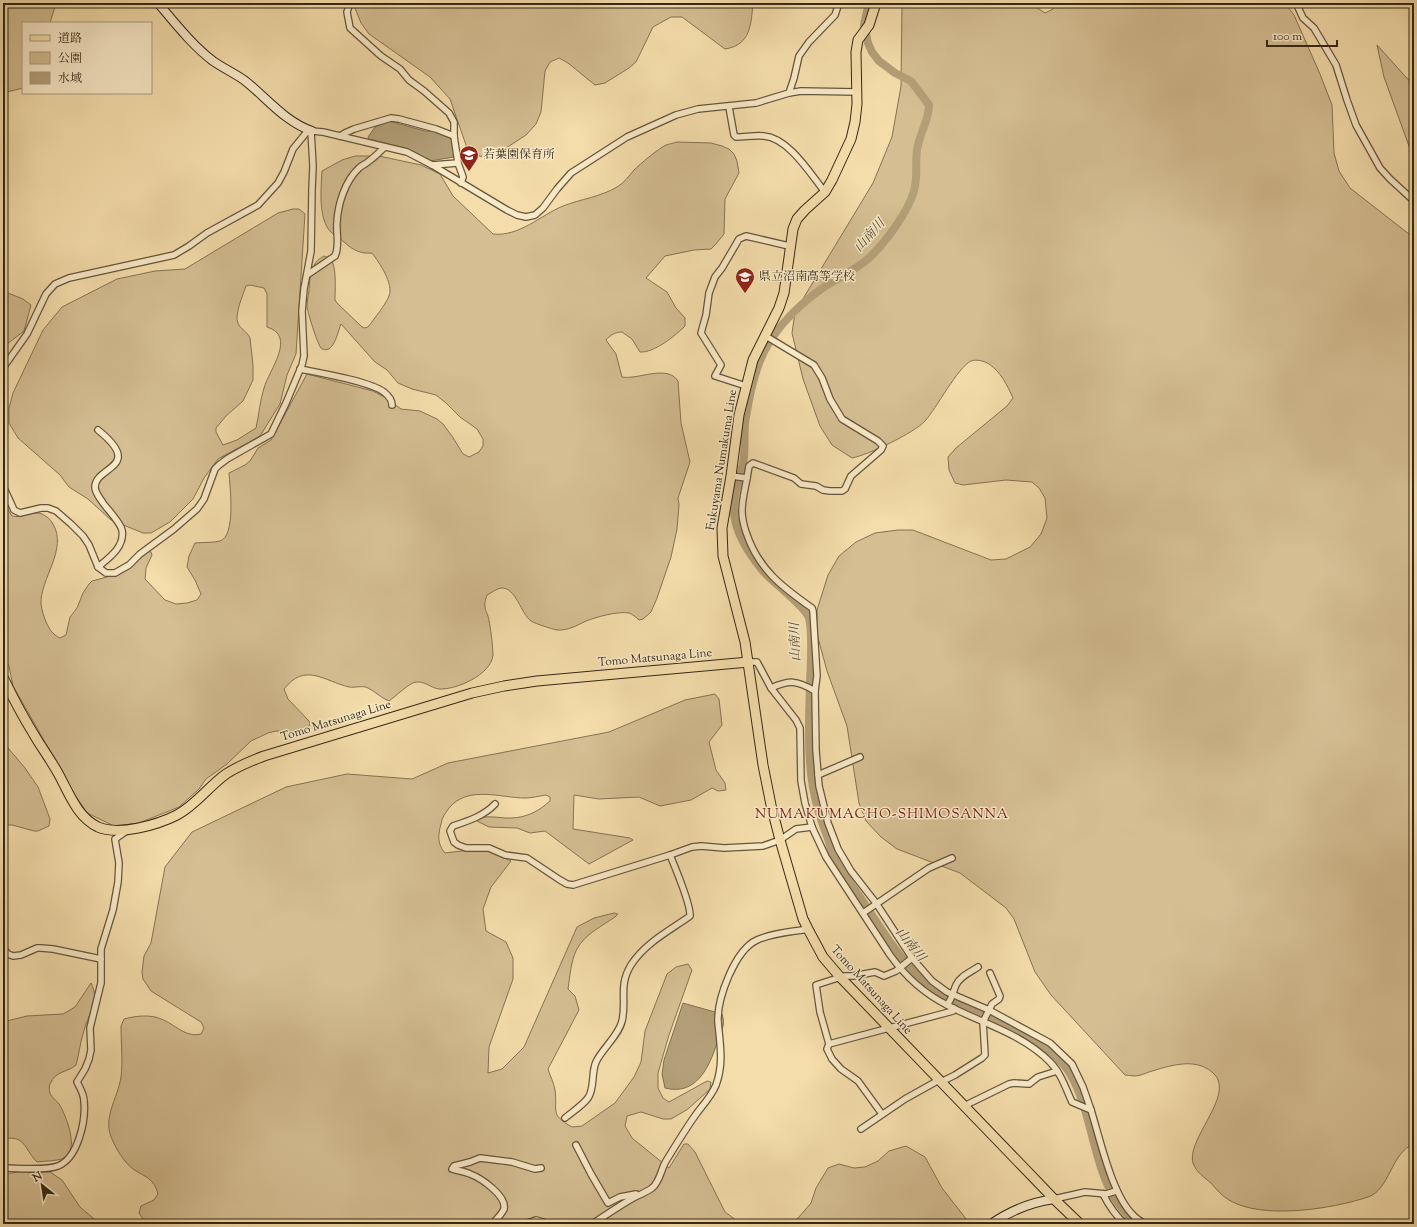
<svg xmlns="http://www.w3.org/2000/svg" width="1417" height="1227" font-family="'Sorts Mill Goudy','Noto Serif JP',serif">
<rect width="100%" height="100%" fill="#f4ddab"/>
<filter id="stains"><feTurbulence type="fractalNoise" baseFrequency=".005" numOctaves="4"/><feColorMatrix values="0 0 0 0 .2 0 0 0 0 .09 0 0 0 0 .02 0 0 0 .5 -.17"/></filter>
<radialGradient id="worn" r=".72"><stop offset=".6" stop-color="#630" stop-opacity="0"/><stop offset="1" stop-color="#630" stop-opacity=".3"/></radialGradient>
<g fill="#d4be92" stroke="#847354" fill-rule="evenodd">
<path d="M3,3H56L50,23H23V88L3,93Z"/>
<path d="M353,3H753C751,24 751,45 725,49L682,17H671L653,27L636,62L629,68L605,83L595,85L568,63L559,58L550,62L545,71L541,112L536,124L526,135L497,154L485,158L474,154L467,148L450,99L430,77L369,34L361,23Z"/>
<path d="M902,3H1030L1045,13L1053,9L1055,3H1285L1294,15L1320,74L1332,105L1334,153L1339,171L1350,188L1414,238V1144C1391,1152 1390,1190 1368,1197C1332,1209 1262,1220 1229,1200C1222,1196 1216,1189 1211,1183C1205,1178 1196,1172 1193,1163C1186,1138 1238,1093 1212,1072C1194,1057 1169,1066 1149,1072C1144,1074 1139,1076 1134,1076C1131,1076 1128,1075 1125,1075L1051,995L1035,972L1014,919L1006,908L960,873L897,849L881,837L866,821L859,803L847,726L827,671L817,634V610L828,575L839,556L856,542L875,533L898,530H913L991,560L1006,559L1030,547L1041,534L1047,518L1045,498L1039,488L1032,482L1006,480L963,485L955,483L949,470L948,457L956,448L1007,406L1013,398C1007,385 1001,372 989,364C984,361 977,359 971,361C958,367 936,409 925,421C914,433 868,455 852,458L832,445L820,426L803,379L792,333L795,312L873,183L892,137L901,86Z"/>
<path d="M1377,45L1414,86V160L1384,77Z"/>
<path d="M677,142L711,143L722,146L729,149L734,154L737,161L739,173L725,199L724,234L716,244L711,249L694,250L665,256L646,278L667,292L676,308L685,318V326C675,336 654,353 640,352L632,339L622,332C616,332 610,335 606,340L616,354L622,377C638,380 667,364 678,381L681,423L690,462L678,498L679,505L677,529L671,557L657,598L651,612L643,619L639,620C636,617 632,614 629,613C617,611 597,617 586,621C578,625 567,631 557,630C552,629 536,624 531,621C521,614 516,587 501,588C496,589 491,593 487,595C486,598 484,603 485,607C485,610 487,613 488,616C490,623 493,647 493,655C491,675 456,690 439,689C431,688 425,681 416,682C409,683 396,696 389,701C381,698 376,692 368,688C363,685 355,688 349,687C324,681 305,662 284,689L288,699L309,721L310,724L306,731L303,733L276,731L268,733L251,741L227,764L206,779L199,789L179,807L139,823L114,826L87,813L74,793L13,686L9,666L3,654V502L12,516C22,519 33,510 42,514C47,516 51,520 53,524C68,549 40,579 41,604C42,611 44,617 46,622C50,630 52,634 60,638L66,635L70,617L77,608L83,593L89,584L92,581L118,574L131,567L147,551L151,552L152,555L146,568L145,579L165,600L176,604L187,603L197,600L201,594L195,580L187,567L189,556L195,543C203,542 213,543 220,541C236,536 230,487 229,473L245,465L250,461L258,448L271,440L307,374L373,391L386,398L401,409L420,411L437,419L443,424L452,436L463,454L469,457L479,452L483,446V439L477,429L460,417L446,403L436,395L412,389L398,383L387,370L375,362L341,324C338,331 336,344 329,349C326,350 323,350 321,348C317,343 308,313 307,307C307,302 308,296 309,291C310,277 310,263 324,256C326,257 328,257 330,259C337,264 335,291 335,300L337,303L361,326L364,328L368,327C374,319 386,304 389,296C394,284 379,262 372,253C360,254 353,250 344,242C340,238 335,236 331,232C318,220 321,188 322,171L342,160L355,156H379L421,165L440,174L453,196L493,234C519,237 541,215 563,206C581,199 600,197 617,187C624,183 629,176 634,170C640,164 658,149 666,145C669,144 674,143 677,142Z"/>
<path d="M293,209H299L305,214L296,354L287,375L280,404L260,436L218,459L204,478L193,499L170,522L151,533H143L111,520L88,499L69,487L60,475L18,438L9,423V408L13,393L43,330L62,307L117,279L155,271L185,269L278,213ZM250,285L264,288L267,294V327C297,336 269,370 264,388C260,400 259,415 256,428L237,440L223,445L216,432V428L226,416L243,401L253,380V365L250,338C247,331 240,329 238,323C234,315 243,295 246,286Z"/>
<path d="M3,291L23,299L31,305L24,331L7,344L3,346Z"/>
<path d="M715,694L719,699L722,725L709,742L716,770L725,783L726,790L718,791L712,788L691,800L660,806L639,797L599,799L574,795L573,829L630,838L633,840L589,864L545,831L530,833L517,828L489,827L477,821V818C486,816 495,817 505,818C523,819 537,813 550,801V797L546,795C539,796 532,798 525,798C501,798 468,785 449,808C445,814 442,817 441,824C438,835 437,844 445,853L477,849L492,852L511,861L491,887L483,909L486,931L506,942L513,958V979L489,1047L488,1073L502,1069L524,1047L577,927L594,918L614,913L618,914L615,917C602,926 585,934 577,949C571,960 570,976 568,989L575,996L579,1010L548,1069C550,1076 554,1083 555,1090C558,1112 549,1114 572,1127L582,1126L615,1103L634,1077L641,1062L645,1031L667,974L676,967L688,964L692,970L669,1035L658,1073V1088L663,1098L669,1102L707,1081L711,1082L710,1089L688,1109L671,1119H663L641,1112L627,1116L625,1126L632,1138L669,1168L684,1144H688L695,1152L725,1212L736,1220L748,1224H146L139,1213L141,1206L154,1200L158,1194C154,1178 145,1177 133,1169C124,1162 116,1149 112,1139C102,1118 118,1098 121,1077C123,1063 121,1041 121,1026L124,1019C135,1016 150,1014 161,1019C175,1024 185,1038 201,1034L204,1028L201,1022L151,991L143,979L142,972L144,956L151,943L165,867L192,832L286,787L347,774L412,779L448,763L609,732L685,700Z"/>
<path d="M3,742L25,768L38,787L50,819L49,826L38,831H34L12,825H3Z"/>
<path d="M91,983C101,1002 87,1015 83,1034C80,1044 79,1054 76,1065C67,1073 56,1070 50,1084C49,1086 49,1090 50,1093C51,1097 57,1101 59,1104C66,1115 80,1150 64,1158C58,1161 44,1161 37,1162C26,1152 25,1134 5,1139L3,1145V1022L27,1016L63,1014L75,1007Z"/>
<path d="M906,1146L925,1157L942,1188L970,1224H791L799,1217L811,1203L816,1188L828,1168L839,1164L854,1168L865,1167L878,1161L889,1151Z"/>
<path d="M22,1171L50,1172L62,1180L80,1207L100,1224H3V1175Z"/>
</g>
<g fill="#b39f78" stroke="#816f50">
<path d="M389,121L425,131H436L449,136L452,140L454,157L430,161L406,149L369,139L368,137L375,127Z"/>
<path d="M683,1003L722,1014C726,1025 721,1032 717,1043C709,1068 696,1096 665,1088L662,1074L664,1060Z"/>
</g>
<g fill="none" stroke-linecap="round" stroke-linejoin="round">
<path stroke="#b39f78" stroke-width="8" d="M869,3L864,25L868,43L872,52L879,61L895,73L911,81L929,105C929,121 919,134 917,150C915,164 918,177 914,191C908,212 886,242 869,258C856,270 839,277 824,287C797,306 771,332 759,363C752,382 748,403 745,423C744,434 745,445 744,457C743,470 737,483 735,496C729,524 746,550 762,570C772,582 805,606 809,618C812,631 811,646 811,659C810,683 809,708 809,733C809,773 813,801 828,839C830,845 831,852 835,858C843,874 854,888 864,903C878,924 891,945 907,964C916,974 927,984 937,992C954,1004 974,1010 992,1018C1016,1029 1055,1050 1069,1072C1098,1119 1090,1189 1138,1224"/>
<defs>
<g id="street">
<path d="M347,3L349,6L347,12L350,28L381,56L400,69L409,80L424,91L449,113L454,122V136L458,163L463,177L461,183"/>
<path d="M1296,3L1303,18L1314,28L1336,65L1347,100L1356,125L1380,168L1390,179L1414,201"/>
<path d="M789,93L794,78L799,56L809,42L835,15L839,3"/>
<path d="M729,107L734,135L736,137C745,137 755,135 764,136C789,138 811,175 825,192"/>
<path d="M340,136L345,133L354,129L391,118L399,119L436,129L454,136"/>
<path d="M432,165L458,163"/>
<path d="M307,275L335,256C340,245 336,233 337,222C338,204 345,181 359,168C362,165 366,164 369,161C375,157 380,151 385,147"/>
<path d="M3,368L27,334L46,294L55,284L69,278L174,255L189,246L207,233L258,205L278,183L284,172L293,149L306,133L311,131L323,132L407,152L432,165L507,210L517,215L526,217L535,215L543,208L557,189L571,173L627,137L676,115L698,109L756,103L789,93L801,91L857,92"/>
<path d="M300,369C320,373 369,381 384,392C389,396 392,400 392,405"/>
<path d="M746,386L715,376L721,365L701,333L706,315L709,293L715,277L722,268L739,239L746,236L789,246"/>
<path d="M98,430C145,468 95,466 95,487C95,493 100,498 103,503C108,510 120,522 122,530C125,547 109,558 98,567"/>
<path d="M731,476L747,478L749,466L753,463L794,478L801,484L816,486L823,490L830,491H842L845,489L851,476L881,450L883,446L878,441L842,419L830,399L822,378L814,365L764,335"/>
<path d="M747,478C745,489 742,500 742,511C742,518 744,526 746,532C758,569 782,587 812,608L813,611L817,676L815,691L816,750L819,786L828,823L838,849L851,871L876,903L912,958L932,981L947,992L989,1010L1050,1043L1072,1064L1083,1087L1091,1110"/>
<path d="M3,486L14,510L20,513L41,508H48L56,511L71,524L83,536L89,545L98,567L106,573H115L129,565L140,554L174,529L197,509L204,499L215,469L219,465L227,459L271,434L286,403L302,365L304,356L302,311L304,289L311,251L312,189L313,166L311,131"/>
<path d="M749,662H757L771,688L796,720L800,728L801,781L805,803L812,827L826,857L890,955C905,976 923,993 947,1005C981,1023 1023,1034 1050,1062C1061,1073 1066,1089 1072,1102L1091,1110C1100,1139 1112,1195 1133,1215C1136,1219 1141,1221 1145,1224"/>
<path d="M771,688C790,680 796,680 815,691"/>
<path d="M818,775L860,757"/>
<path d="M495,804C484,816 468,821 453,826L450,831L454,842L458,845L466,848H489L505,855L527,858L560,880L567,884L573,885L670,855L692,847L701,846L724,848L763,846L780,840L796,829L812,827"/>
<path d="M863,913L929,868L952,858"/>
<path d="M3,948L8,954L13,956L21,955L37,948H41L53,949L101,959"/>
<path d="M947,1005C952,999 953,992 956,985C960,976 971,972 978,967"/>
<path d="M829,1044L953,1011L954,1008"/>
<path d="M941,1082L955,1075L982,1058L985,1055L983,1022L992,1004L999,999L1000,996L990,973"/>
<path d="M964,1106L1009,1084L1014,1083L1029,1084L1038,1077L1057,1071"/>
<path d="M882,1114L858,1081L841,1069L832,1059L827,1049L829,1044L820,1012L816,985L844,976H853L875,972L884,976L896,971L912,958"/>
<path d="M565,1118C572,1112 582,1106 588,1098C595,1088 591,1073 596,1062C602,1049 619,1035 622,1021C627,1001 618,986 631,965C645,943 669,931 690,916C691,906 675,867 670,855"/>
<path d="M861,1129L905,1099L939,1080"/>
<path d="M576,1145L591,1174L608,1203L620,1197L636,1194"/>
<path d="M3,1168C18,1168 45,1171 58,1166C78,1158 86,1121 84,1101C84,1094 80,1088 77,1082L85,1069L89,1059L91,1050L90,1028L101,983V949L113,910L118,882L119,863L115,839L128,830"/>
<path d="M1103,1194C1109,1206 1116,1216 1125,1224"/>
<path d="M1054,1199L1085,1192L1106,1194L1116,1191"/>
<path d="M492,1224C496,1220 502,1214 504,1209C507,1196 481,1178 470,1174C464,1171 458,1171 452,1169L454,1166L470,1162L480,1158L512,1162L535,1169L541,1168"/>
<path d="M524,1224L536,1220L550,1224"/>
<path d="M592,1224C606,1215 619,1206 633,1198C639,1195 647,1192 652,1188C660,1182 661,1169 666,1161C676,1145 686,1128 697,1113C704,1104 712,1095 716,1085C724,1063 720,1044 718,1022C717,998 735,950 757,940C772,933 791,932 808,929"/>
</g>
<g id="secondary">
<path d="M158,3C175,23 192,45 213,61C223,68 234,73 244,80C266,97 285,122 312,131"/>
<path d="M991,1224C1010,1211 1032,1202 1054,1199"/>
</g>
<g id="primary">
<path d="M876,3L869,25L858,40L856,52L857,104L855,122L851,139L832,180L825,192L805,210L797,219L793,229L784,293L779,308L753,360L739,415L731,476L722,528L723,556L745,642L763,765L771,805L780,840L803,919L808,929L823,957L840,977L1054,1199L1080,1224"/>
<path d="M3,677C12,696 22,715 33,733C41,747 51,760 59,775C69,793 77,817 98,827C119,836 157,825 177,815C196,805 209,786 226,774C238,766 251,761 264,756L472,693L504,686L537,681L749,662"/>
</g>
</defs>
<use href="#street" stroke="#65553a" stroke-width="8"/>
<use href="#secondary" stroke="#352815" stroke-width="10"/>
<use href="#primary" stroke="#352815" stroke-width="11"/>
<use href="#street" stroke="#f8e9c8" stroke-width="5.5"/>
<use href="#secondary" stroke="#f8e9c8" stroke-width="8"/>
<use href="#primary" stroke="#f4ddab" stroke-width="9"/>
</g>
<defs>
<symbol id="school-pin" viewBox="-11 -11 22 30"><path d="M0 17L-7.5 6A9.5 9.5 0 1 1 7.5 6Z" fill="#8f2418" stroke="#f8e9c8"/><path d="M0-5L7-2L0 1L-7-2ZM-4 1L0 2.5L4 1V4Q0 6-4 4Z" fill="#fff"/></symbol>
</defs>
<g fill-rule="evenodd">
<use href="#school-pin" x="458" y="144" width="22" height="30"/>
<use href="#school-pin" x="734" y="266" width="22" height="30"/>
</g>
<g text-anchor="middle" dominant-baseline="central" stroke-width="3" stroke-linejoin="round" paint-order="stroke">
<g font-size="12" fill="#352815" stroke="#f8e9c8" text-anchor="start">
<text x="483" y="155">若葉園保育所</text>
<text x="759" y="277">県立沼南高等学校</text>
</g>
<g font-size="12" fill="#352815" stroke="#f8e9c8">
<text transform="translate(722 460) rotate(-81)">Fukuyama Numakuma Line</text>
<text transform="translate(655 658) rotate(-5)">Tomo Matsunaga Line</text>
<text transform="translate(336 721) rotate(-17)">Tomo Matsunaga Line</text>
<text transform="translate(871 990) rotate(48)">Tomo Matsunaga Line</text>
</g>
<g font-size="13" font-style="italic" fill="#5b4c33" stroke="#f8e9c8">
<text transform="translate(870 236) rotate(-48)">山南川</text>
<text transform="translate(796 642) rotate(-92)">山南川</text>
<text transform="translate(910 945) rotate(51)">山南川</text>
</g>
<g font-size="14" letter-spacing="1" fill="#7a1f14" stroke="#f8e9c8">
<text x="882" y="815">NUMAKUMACHO-SHIMOSANNA</text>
</g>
</g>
<rect width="1417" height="1227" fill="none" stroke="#f4ddab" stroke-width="16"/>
<rect x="4" y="4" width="1409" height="1219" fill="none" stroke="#352815" stroke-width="2"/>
<rect x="8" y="8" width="1401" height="1211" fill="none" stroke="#352815"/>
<rect x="22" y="22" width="130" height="72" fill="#f8e9c8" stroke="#aa9c80"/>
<rect x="30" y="35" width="20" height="6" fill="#f4ddab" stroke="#aa9c80"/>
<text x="58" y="42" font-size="12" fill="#352815">道路</text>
<rect x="30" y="52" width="20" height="12" fill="#d4be92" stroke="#aa9c80"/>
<text x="58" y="62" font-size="12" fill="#352815">公園</text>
<rect x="30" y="72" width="20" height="12" fill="#b39f78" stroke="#aa9c80"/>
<text x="58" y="82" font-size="12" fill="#352815">水域</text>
<g transform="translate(42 1185) rotate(330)" stroke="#f8e9c8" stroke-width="3" paint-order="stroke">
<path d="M0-3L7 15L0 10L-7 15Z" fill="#352815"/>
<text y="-6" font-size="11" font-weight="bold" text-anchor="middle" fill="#352815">N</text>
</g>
<path d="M1267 40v6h70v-6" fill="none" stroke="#352815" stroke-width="2"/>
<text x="1273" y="40" font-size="12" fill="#352815" stroke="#f8e9c8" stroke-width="3" paint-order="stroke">100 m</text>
<rect width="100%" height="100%" filter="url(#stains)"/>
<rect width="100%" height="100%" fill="url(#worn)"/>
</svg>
